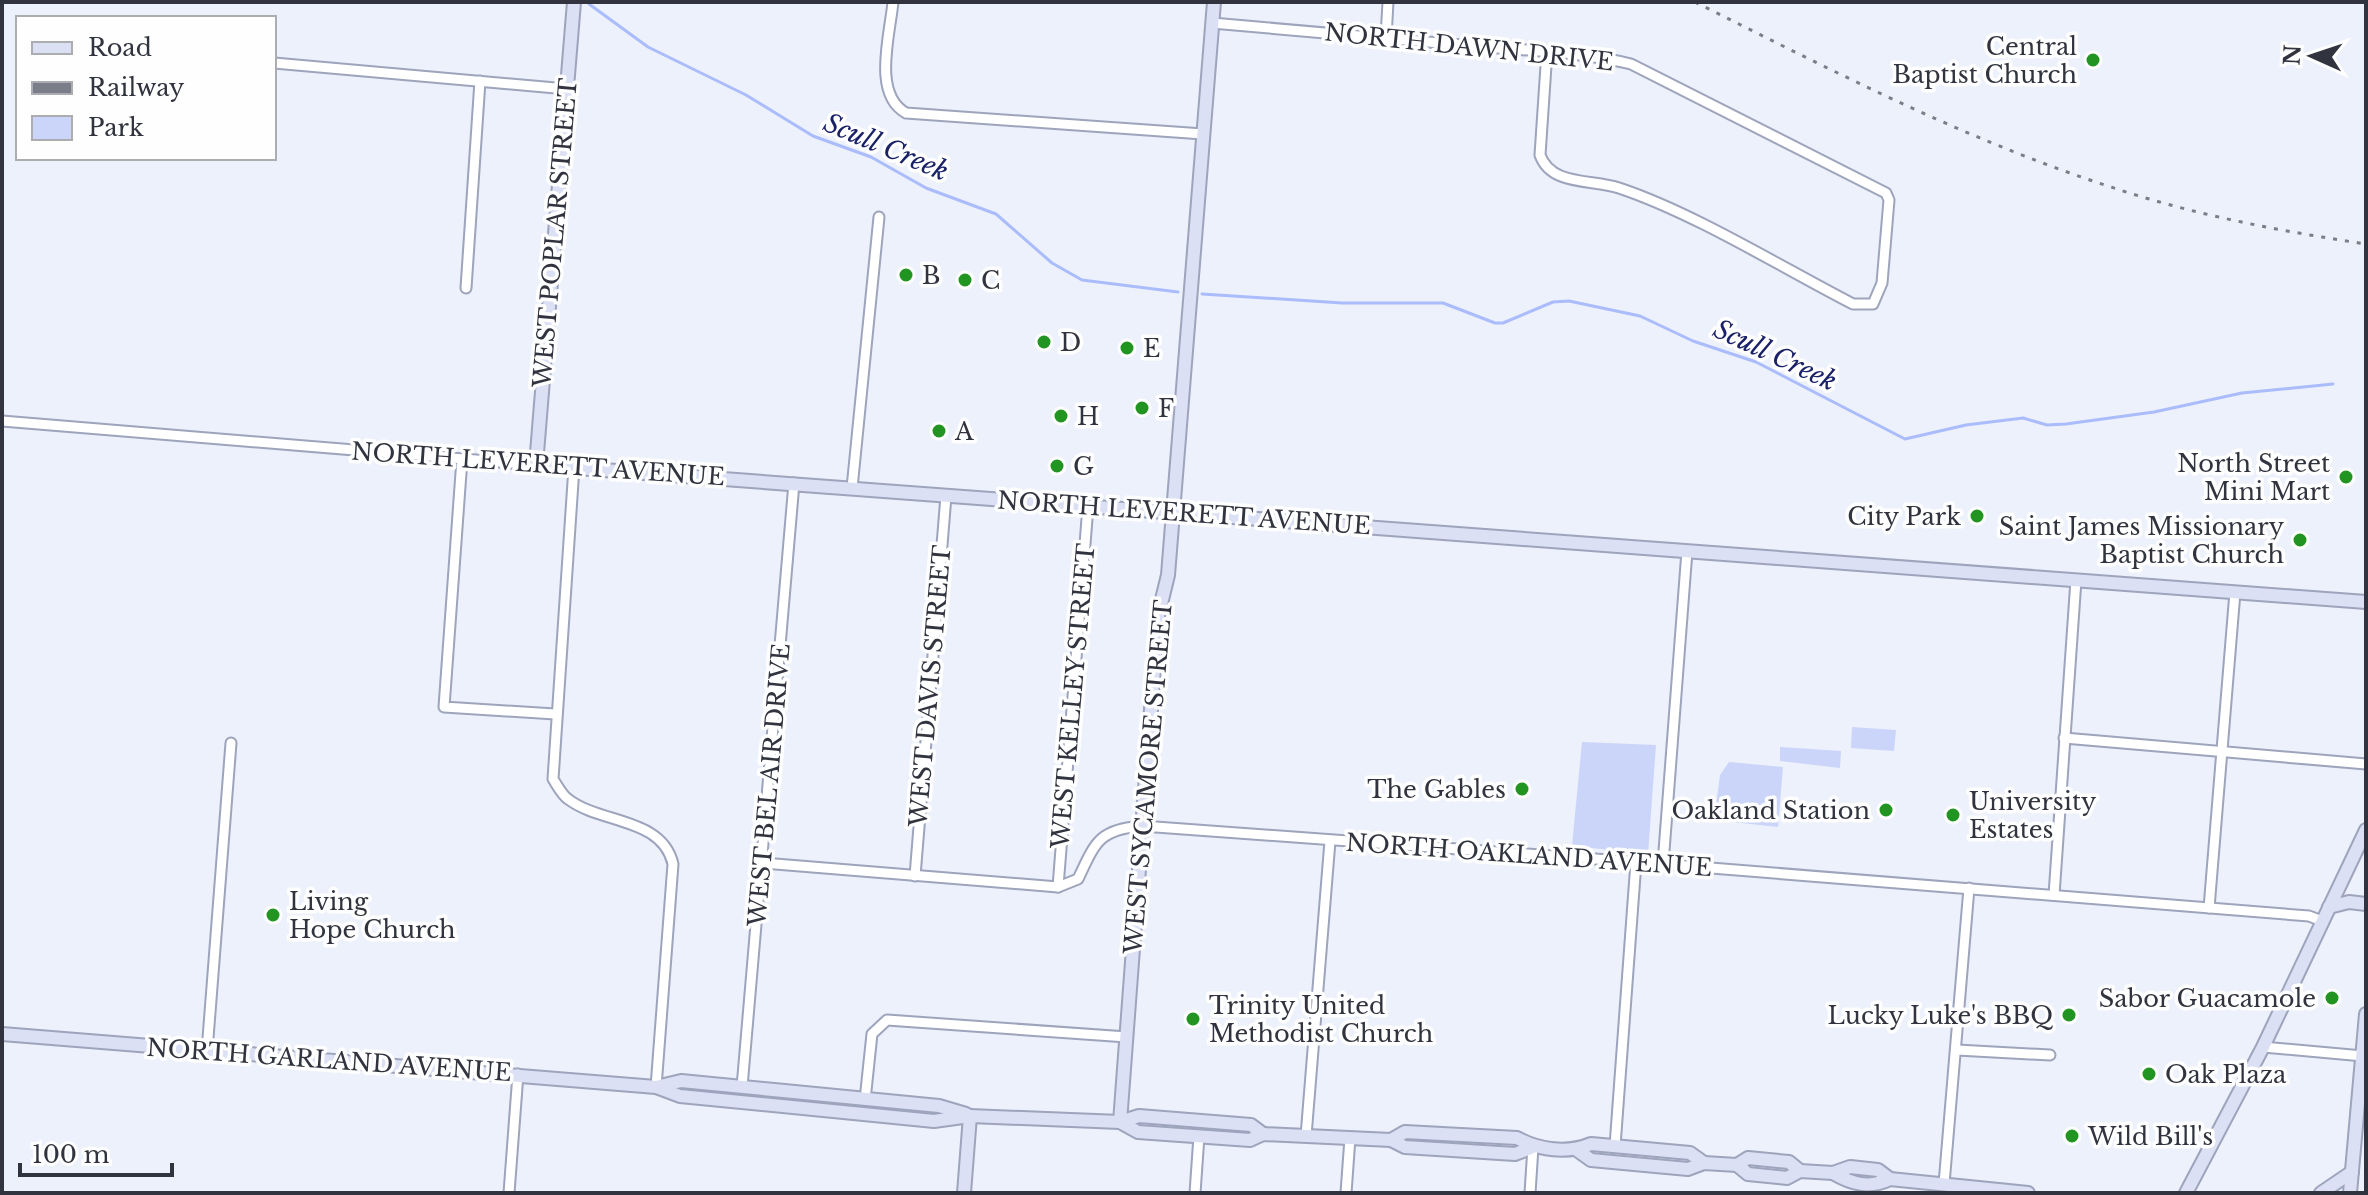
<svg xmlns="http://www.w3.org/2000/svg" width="2368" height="1195" font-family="'Libre Baskerville',serif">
<rect width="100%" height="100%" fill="#edf1fb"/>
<g fill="#cad5f9">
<path d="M1852,727L1896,730L1894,751L1851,748Z"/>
<path d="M1582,742L1656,745L1648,854L1572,846Z"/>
<path d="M1780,747L1841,751L1840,768L1780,761Z"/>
<path d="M1729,762L1783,767L1778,827L1714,820L1720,775Z"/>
</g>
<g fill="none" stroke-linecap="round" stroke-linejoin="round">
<g stroke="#aabcfc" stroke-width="3">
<path d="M589,4L648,47L746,95L813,136L871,157L926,188L996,214L1052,263L1082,280L1178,292"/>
<path d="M1202,294L1342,303H1443L1495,323H1503L1553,302L1569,301L1640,316L1693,341L1756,362L1905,439L1966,425L2023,418L2047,425L2066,424L2154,412L2242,393L2333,384"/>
</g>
<defs>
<g id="street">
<path d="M893,2C890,35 872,94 906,113L1203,134"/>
<path d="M1212,23C1299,31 1386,38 1474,46C1526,51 1579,51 1631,64L1886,193L1889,200L1882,283L1873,304H1853C1781,267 1694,213 1619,188C1591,179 1551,186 1540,155L1547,51"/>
<path d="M1386,38L1388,2"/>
<path d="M274,63L567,89"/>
<path d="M466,288L480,81"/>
<path d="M2,421L536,465"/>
<path d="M462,459L444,707L555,714"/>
<path d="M574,467L553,779C557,785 562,795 568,799C600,824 662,817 673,864L656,1087"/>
<path d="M852,488L879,217"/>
<path d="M2064,738L2366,764"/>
<path d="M763,863L1058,887L1078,879C1095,843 1099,829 1142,826L1636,862L2309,916L2322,921"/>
<path d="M1663,864L1687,551"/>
<path d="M915,876L946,496"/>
<path d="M1058,887L1088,506"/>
<path d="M2054,895L2076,580"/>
<path d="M2209,908L2235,592"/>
<path d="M2263,1047L2363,1056"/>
<path d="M1957,1050L2050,1055"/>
<path d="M207,1051L231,743"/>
<path d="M742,1087L794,483"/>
<path d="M865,1100L872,1034L887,1020L1127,1037"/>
<path d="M1306,1136L1330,841"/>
<path d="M1615,1146L1636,862"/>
<path d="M1944,1184L1969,888"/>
<path d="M509,1193L518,1074"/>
<path d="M1195,1193L1199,1136"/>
<path d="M1346,1193L1350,1138"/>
<path d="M1530,1193L1533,1147"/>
</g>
<g id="secondary">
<path d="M574,2L536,465L2366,602"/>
<path d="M2329,907L2349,902L2366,904"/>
<path d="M2,1034L656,1087L680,1096L934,1121L970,1116L1120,1122L1139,1116L1251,1125L1263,1134"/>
<path d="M656,1087L681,1081L939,1106L966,1114"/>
<path d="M1120,1122L1158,616L1168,575L1214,2"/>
<path d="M1120,1122L1138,1132L1250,1140L1263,1134L1391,1140L1405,1147L1515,1154L1533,1147"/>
<path d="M1391,1140L1405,1132L1517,1138C1539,1150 1567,1154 1591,1144L1690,1153L1704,1163"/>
<path d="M1577,1150L1591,1160L1688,1169L1704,1163L1737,1165L1748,1158L1789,1162L1800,1171"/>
<path d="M1737,1165L1748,1174L1787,1178L1800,1171L1833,1173L1850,1167L1878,1170L1890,1179"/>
<path d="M1833,1173C1852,1184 1869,1189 1890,1179L2028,1193"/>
<path d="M964,1193L970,1116"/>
<path d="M2186,1193L2263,1047L2366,830"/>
<path d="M2321,1193L2352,1172"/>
<path d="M2350,1193L2366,1014"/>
</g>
</defs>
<use href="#street" stroke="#9da4bc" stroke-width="13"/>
<use href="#secondary" stroke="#9da4bc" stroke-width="16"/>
<use href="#street" stroke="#fff" stroke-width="9"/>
<use href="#secondary" stroke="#dbe0f4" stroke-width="12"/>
<path stroke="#7b7e88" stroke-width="3" stroke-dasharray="4 8" stroke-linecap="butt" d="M1695,2C1831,70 1966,140 2111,187C2194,215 2280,231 2366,244"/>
</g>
<g fill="#219422" stroke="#fefefe" stroke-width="3">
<circle cx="2093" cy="60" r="8"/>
<circle cx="906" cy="275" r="8"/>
<circle cx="965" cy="280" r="8"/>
<circle cx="1044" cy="342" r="8"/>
<circle cx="1127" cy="348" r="8"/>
<circle cx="1142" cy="408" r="8"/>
<circle cx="1061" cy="416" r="8"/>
<circle cx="939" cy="431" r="8"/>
<circle cx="1057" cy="466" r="8"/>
<circle cx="2346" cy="477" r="8"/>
<circle cx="1977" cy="516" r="8"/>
<circle cx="2300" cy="540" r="8"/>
<circle cx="1522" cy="789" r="8"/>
<circle cx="1886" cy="810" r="8"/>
<circle cx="1953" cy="815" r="8"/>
<circle cx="273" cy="915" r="8"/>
<circle cx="2332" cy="998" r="8"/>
<circle cx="2069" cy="1015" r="8"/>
<circle cx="1193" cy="1019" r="8"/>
<circle cx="2149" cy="1074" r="8"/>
<circle cx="2072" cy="1136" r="8"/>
</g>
<g text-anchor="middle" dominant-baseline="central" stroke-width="7" stroke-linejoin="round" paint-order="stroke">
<g font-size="24" fill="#31343e" stroke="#fefefe" text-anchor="start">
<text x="2077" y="46" text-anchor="end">Central<tspan x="2077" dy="28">Baptist Church</tspan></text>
<text x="922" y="275">B</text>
<text x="981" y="280">C</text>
<text x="1060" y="342">D</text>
<text x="1143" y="348">E</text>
<text x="1158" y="408">F</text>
<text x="1077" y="416">H</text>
<text x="955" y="431">A</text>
<text x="2330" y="463" text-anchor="end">North Street<tspan x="2330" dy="28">Mini Mart</tspan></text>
<text x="1073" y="466">G</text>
<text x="1961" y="516" text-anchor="end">City Park</text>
<text x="2284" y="526" text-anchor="end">Saint James Missionary<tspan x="2284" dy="28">Baptist Church</tspan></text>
<text x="1506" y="789" text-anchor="end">The Gables</text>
<text x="1969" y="801">University<tspan x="1969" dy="28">Estates</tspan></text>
<text x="1870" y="810" text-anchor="end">Oakland Station</text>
<text x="289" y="901">Living<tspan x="289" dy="28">Hope Church</tspan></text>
<text x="2316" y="998" text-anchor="end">Sabor Guacamole</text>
<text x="1209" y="1005">Trinity United<tspan x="1209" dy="28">Methodist Church</tspan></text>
<text x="2053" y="1015" text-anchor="end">Lucky Luke's BBQ</text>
<text x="2165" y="1074">Oak Plaza</text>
<text x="2088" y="1136">Wild Bill's</text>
</g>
<g font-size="24" fill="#31343e" stroke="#fefefe">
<text transform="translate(1469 47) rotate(6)">NORTH DAWN DRIVE</text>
<text transform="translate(555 233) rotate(-85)">WEST POPLAR STREET</text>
<text transform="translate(538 464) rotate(4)">NORTH LEVERETT AVENUE</text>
<text transform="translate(1184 513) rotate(4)">NORTH LEVERETT AVENUE</text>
<text transform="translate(930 686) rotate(-85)">WEST DAVIS STREET</text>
<text transform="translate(1073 696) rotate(-85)">WEST KELLEY STREET</text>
<text transform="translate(1148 777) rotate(-85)">WEST SYCAMORE STREET</text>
<text transform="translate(769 785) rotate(-85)">WEST BEL AIR DRIVE</text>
<text transform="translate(1529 855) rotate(4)">NORTH OAKLAND AVENUE</text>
<text transform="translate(329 1060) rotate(4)">NORTH GARLAND AVENUE</text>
</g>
<g font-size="26" font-style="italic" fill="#1a2167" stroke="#fefefe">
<text transform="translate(886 147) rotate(23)">Scull Creek</text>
<text transform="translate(1775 355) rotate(25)">Scull Creek</text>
</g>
</g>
<rect width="2368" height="1195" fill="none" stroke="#31343e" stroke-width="8"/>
<rect x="16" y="16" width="260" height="144" fill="#fefefe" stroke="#acadb1" stroke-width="2"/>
<rect x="32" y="42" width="40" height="12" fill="#dbe0f4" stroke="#acadb1" stroke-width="2"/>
<text x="88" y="56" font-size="24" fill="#31343e">Road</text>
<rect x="32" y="82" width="40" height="12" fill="#7b7e88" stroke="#acadb1" stroke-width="2"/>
<text x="88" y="96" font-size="24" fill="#31343e">Railway</text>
<rect x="32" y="116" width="40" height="24" fill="#cad5f9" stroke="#acadb1" stroke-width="2"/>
<text x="88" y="136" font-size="24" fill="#31343e">Park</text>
<g transform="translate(2312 56) rotate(273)" stroke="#fefefe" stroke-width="6" paint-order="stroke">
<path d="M0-6L14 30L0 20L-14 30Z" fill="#31343e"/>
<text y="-12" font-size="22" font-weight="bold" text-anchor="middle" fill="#31343e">N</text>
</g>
<path d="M20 1163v12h152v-12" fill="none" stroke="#31343e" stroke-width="4"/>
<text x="32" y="1163" font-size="24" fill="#31343e" stroke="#fefefe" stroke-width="6" paint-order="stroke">100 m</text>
</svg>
